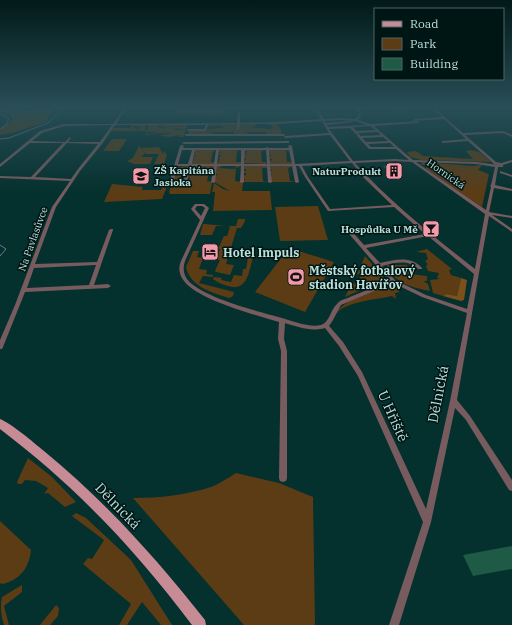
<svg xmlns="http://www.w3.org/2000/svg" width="512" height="625" font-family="'IBM Plex Serif',serif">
<rect width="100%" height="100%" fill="#04302d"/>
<g fill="#5c3c14">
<path d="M0,107L9,108L13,112L54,107L47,122C33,125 15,134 0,135V130L12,120C11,113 6,113 0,111Z"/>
<path d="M177,107H225L224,113H220V116L176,114Z"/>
<path d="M133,124L136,125L133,128L140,129L141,127H136L137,124H148L145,128L147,131L149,124H160L158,127L165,129L166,127H160L162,124L187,125L186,130L175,128L174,130H186L183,137H179V135L169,137L158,135L170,134L171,133H155L154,135L152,134L156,132H150L151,131H149L147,134L154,135H146L147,131H111L113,128H130Z"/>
<path d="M209,124H236L238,129L240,124H258L253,128L271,129L273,126L268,124H278L282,133L279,135H267L266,132H244L248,133L247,135L238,134V131L237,135H234V132H210V133H214V135L188,134L189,131L223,128V126H208V128Z"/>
<path d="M112,139H127L119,151H103Z"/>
<path d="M139,146L145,153L141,157H153L150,164H134L127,161L133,158Z"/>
<path d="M159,147L163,154L164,151L167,155L164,164H154L159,154H146L141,148Z"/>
<path d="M195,149L217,150L213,151L211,162H215V164H192L194,159L193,157L196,156L193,155L196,152H194Z"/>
<path d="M221,149H242L237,151L236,162H241V164H217L220,159L218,158L221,156L218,154L221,152H218Z"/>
<path d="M244,149L266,150L261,151L262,162H266V164L243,163L246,159L243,157L246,155L244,153H246L247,151H244Z"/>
<path d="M268,149L290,150L286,151L287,162H292V164H269V161H271L272,159H269L271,155H268V153H270Z"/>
<path d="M471,150L479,152L491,162L421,160L410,157L407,152L416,151L423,156L473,159L466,151Z"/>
<path d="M422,162L472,166L482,165L478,170L489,174L482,207L425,168L429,167L427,165H421Z"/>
<path d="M189,166L188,168H183L180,182L189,180L190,178H188L190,177L188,176L191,166H214V168H210L207,181L212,182L210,194H170L169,192L178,167Z"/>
<path d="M217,166H222L219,168L235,169L236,166H241L236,168L235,181L242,182L245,180L243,176L246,175V173H243V171H246V169H243V166H267V168H262L263,181L268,182H243L242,191H270L272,210L213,211L215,192H212L214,183L223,189L230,191L214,182L215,176L218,174H215L216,171H218L216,169Z"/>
<path d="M269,166H293L288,168L290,181L296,182H270V180H272L270,178L272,174L270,173L272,170L269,169Z"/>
<path d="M112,184L143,187L142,190H161L163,184H168L162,199L104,202Z"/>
<path d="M318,206L328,240L280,241L275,207Z"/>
<path d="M238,219H245V221L241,228H237L226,264L234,265L230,275L216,272L215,271L220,260L216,259L220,249H218L224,236H227L230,227L228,226H236Z"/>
<path d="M203,224H205L226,226H216L212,235H200Z"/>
<path d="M289,248L334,262L305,312L255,292Z"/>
<path d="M427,249L452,269L449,270L451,275L461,278L457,296L446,294L443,296L433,293L430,280L440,279L437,278L439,273L428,271L426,266L428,264L425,261L428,259L426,253L416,252Z"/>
<path d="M193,251H199L197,257L203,258L199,269L207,270L206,274L213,275V277L203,276L199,283L234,292L233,296L229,298C213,293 190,287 186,267Z"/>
<path d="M365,256L385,279L345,297L352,283L357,284L361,275L357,274Z"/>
<path d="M248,257H253C249,272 247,292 228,286C222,284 218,283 213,279L214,277L222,278L221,280L231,282L234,275L242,276L243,269H246Z"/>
<path d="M387,265H407L410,274L427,276V281H423L428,284L430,291C410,287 400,284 386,269Z"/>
<path d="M387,285H396L400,288L399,292L395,293L396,299L392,296C379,299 345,302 337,313C341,301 375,290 387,285Z"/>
<path d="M28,458L52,477L76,502L65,507L48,493L44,494L48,488L36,481L25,480L22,484H18L17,482Z"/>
<path d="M236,473L279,483L313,497L315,625H244L133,498C160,498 186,495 211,487C219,484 228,478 236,473Z"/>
<path d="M76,513L86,518L131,560L172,625H161L142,602L127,625H119L131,604L83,564L88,558L92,559L104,540L72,516Z"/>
<path d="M0,521L31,550C29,568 20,580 2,584L0,583Z"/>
<path d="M22,585V592L4,606L9,625H4C1,616 0,605 2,597Z"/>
<path d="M56,605L59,608L58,616L50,625H40Z"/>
</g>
<path fill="#7b501b" d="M461,278L467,280L464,300L461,301L443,296L446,294L457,296Z"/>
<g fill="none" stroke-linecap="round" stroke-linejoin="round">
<g stroke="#7b7295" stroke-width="1">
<path d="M0,113L9,119L6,125L0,129"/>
<path d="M0,139L9,138L48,123L63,109L62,107"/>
<path d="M0,245L6,249L0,256"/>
</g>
</g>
<g fill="#1e5a46">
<path d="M394,165L402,173L390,174L383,166Z"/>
<path d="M512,546V569L473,576L463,555Z"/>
</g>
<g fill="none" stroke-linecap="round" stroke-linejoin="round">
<g fill="#785b5f" fill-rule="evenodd">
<path d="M125,107H127L116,124L237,123L238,112L239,111L240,112V123L278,122L321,119L314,107H316L324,119L340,118L355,119L359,115L358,107H360L361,115L358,120L371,124L419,121L418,123L374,126L407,155L413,160L476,162L500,165L494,164L468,141L442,143V141H443L466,139L444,119L413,121L414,119L442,117L431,107H433L463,133L503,131L512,135V137L503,133L465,135L496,162L501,163L512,160V162L503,165V167H498L495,185L512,189V191L494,188L489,212L512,216V218L492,215L512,229V232L489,216L479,273L457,400L470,416L512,480V491L509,490L466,420L455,408L431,522L399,625H389L423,522L358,376L339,346L325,328C311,332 298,327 285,323L284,339L287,351V478L286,481L283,482L280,481L279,478L281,351L278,339L279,322C256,315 198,300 184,281C179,275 178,268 181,261L200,220L191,209L195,204H204L209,208L185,261C183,267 183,273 187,279C200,297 260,312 282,318C292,321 310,328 321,325C330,322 330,310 337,304C339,300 346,299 350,297C363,292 376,286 390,280L377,267L375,266V264L344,228V227H348L364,245L425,234L394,207L328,211L305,177L299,166H296L299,182L297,183L295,182L292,166H270L272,182L270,183L268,182L267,166H244V182L242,183L240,182L241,166H217L215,182L213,183L211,182L214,166H191L187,182L185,183L183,182L188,166H178L173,183L171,184L169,183L180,146L182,145L184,146L183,148H265L267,147L269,148H289L288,146L290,145L292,146L295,164L350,161L330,135L285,138L284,137L285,136L329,133L322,121L278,124H240L239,129L238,130L237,129V124H209L206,130L205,131H188L187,130L188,129H204L206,125H115L102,144L80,171L56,207L35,264L97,262L109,230L111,229H113V230L94,285L108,284L111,286L108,288L25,292L3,347L2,349H0V340L15,305L52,207L70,181L0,178V176L31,177L63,143H30L0,167V164L40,131L64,124H113ZM340,120L356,121L366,125L328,127L327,125L353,122L352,121L326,123L324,121ZM112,125L100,142H68L71,138L70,137L65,142L32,141L42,133L64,126ZM370,126L376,130L356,131L353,127ZM350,128L358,136V138H359L369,149H396L409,160L395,159L353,161L329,129ZM378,132L381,135L361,136L358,133ZM383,137L388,141L366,142L362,138ZM67,143L98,144L78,169L71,179L35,177ZM390,143L394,147H371L368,144ZM182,150H192L188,164H178ZM195,150H216L214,164H192ZM219,150H241V164H217ZM245,150H266L267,164H244ZM269,150H289L292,164H270ZM395,161L412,162L485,214L475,269C433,236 391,203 355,163ZM416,162L476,164L495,167L491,185L490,186L491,187L486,210ZM352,163L365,179L392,205L330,209L308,177L302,166ZM197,206H202L205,208L201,216L195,209ZM428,236L474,274L467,309L426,295L395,280L382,266C395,263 408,259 418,269H422V268C411,255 394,260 380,263L366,248ZM96,265L89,285L27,288L34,268ZM393,283L422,297L467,313L450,401L426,509L362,372L343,342L329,326L333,320L341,305Z"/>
<path d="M392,108L402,109L403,110L402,111L391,110Z"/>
<path d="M186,134H284L285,135L284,136H185V134Z"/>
<path d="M288,141H289V143L184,144L182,143L184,142Z"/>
<path d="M500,171L512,175V177L500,173Z"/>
</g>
<path fill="#c78b95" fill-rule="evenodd" d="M0,419C12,424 33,442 44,451C105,501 157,559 205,620L206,625H192C135,549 75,486 0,429Z"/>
</g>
<linearGradient id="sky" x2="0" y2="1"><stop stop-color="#021a19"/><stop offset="0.55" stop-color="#294e57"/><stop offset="1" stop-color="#294e57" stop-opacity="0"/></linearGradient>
<rect width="512" height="194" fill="url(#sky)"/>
<defs>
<symbol id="building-square" viewBox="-11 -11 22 22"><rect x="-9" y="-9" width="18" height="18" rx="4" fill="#f39aaa" stroke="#001614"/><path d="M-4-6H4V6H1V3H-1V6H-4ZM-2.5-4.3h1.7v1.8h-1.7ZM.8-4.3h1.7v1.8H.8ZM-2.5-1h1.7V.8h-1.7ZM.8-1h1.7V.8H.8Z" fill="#111"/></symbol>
<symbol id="school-square" viewBox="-11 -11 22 22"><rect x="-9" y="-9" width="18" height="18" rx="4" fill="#f39aaa" stroke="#001614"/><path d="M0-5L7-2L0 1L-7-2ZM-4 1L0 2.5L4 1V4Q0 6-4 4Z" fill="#111"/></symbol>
<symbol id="bar-square" viewBox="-11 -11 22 22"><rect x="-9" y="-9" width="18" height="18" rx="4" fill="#f39aaa" stroke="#001614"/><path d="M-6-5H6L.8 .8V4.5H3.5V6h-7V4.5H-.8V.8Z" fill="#111"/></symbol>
<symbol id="hotel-square" viewBox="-11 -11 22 22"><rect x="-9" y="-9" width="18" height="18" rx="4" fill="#f39aaa" stroke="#001614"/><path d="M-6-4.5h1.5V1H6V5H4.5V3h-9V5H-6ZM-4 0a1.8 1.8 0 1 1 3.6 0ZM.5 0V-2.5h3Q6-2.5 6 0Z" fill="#111"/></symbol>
<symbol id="stadium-square" viewBox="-11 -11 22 22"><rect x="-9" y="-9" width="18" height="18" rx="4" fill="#f39aaa" stroke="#001614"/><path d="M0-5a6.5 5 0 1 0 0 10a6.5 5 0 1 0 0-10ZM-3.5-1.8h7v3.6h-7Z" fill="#111"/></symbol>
</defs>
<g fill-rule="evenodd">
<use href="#building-square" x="384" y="161" width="20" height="20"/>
<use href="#school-square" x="131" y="166" width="20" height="20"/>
<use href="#bar-square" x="421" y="219" width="20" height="20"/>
<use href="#hotel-square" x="200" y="242" width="20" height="20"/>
<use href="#stadium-square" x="286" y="267" width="20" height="20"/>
</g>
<g text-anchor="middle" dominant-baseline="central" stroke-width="3" stroke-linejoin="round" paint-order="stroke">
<g font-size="10" font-weight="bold" fill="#bbdfdb" stroke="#001614" text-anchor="end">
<text x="154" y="170" text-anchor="start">ZŠ Kapitána<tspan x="154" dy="12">Jasioka</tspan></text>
<text x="381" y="171">NaturProdukt</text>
<text x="418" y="229">Hospůdka U Mě</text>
</g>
<g font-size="10" fill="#bbdfdb" stroke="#001614">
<text transform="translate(446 174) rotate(35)">Hornická</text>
<text transform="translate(33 239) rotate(-70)">Na Pavlasůvce</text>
</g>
<g font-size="12" font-weight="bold" fill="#bbdfdb" stroke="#001614" text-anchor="start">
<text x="223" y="252">Hotel Impuls</text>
<text x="309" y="270">Městský fotbalový<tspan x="309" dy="14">stadion Havířov</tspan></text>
</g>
<g font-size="14" fill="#bbdfdb" stroke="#001614">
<text transform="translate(438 394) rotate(-79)">Dělnická</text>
<text transform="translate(393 416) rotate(66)">U Hřiště</text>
<text transform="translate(118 506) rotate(46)">Dělnická</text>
</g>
</g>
<rect x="374" y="8" width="130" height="72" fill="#001614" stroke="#4b6664"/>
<rect x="382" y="21" width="20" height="6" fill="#c78b95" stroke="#4b6664"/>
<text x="410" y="28" font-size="12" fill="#bbdfdb">Road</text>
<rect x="382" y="38" width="20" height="12" fill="#5c3c14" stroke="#4b6664"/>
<text x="410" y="48" font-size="12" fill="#bbdfdb">Park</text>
<rect x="382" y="58" width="20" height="12" fill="#1e5a46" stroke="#4b6664"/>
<text x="410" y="68" font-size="12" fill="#bbdfdb">Building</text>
</svg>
